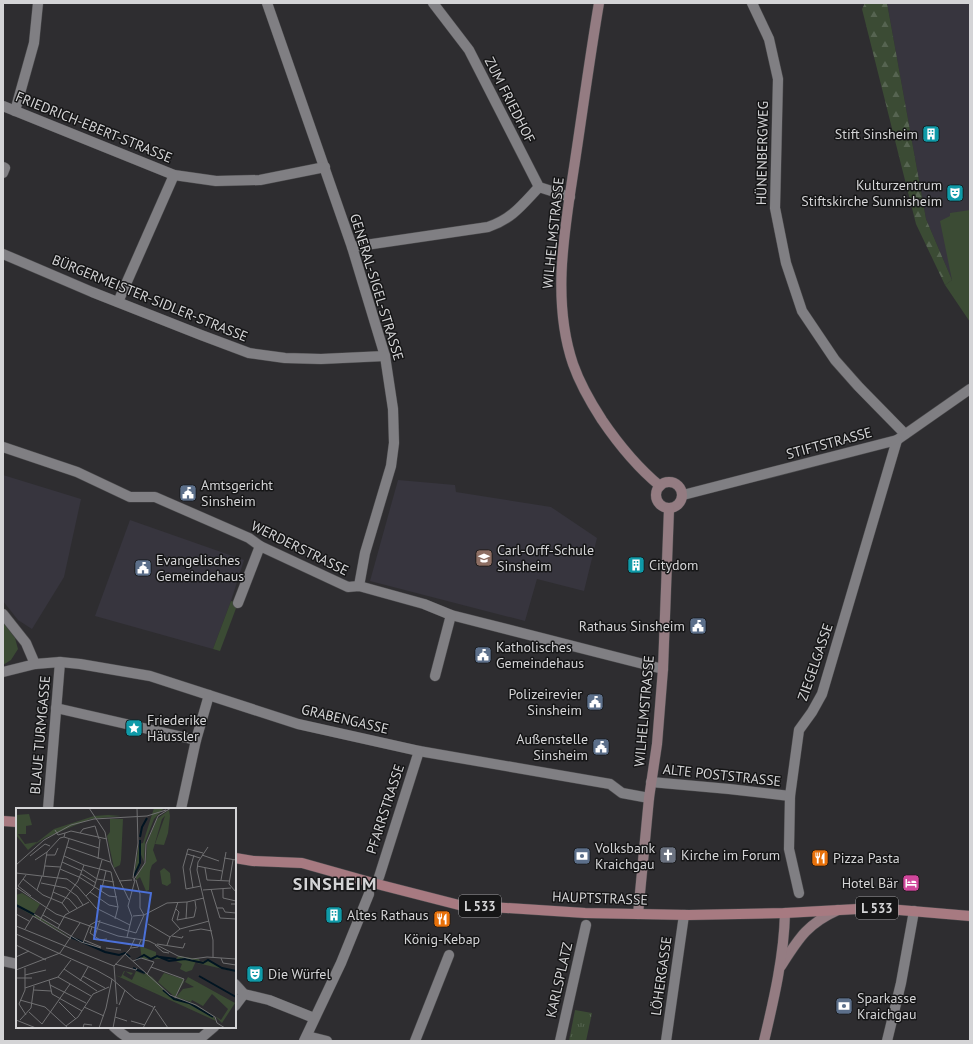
<svg xmlns="http://www.w3.org/2000/svg" width="973" height="1044" font-family="'PT Sans',sans-serif">
<defs>
<pattern id="forest-firs" width="22" height="20" patternUnits="userSpaceOnUse"><rect width="22" height="20" fill="#3b4b34"/><path d="M5 1l3.5 6h-7zM16 11l3.5 6h-7z" fill="#566451"/></pattern>
<pattern id="park-tufts" width="24" height="20" patternUnits="userSpaceOnUse"><rect width="24" height="20" fill="#3b4b34"/><path d="M3 7l-1-3M5 7V3M7 7l1-3M15 17l-1-3M17 17v-4M19 17l1-3" fill="none" stroke="#566451"/></pattern>
</defs>
<rect width="100%" height="100%" fill="#2e2d30"/>
<g fill="#37353e">
<path d="M887,3H970V285L952,280L926,219Z"/>
<path d="M3,475L81,499L64,577L32,629L18,620L3,601Z"/>
<path d="M398,480L455,485L456,492L551,507L597,538L584,591L537,579L525,621L370,581Z"/>
<path d="M130,520L244,560L231,601L213,649L95,616Z"/>
</g>
<g fill="#3b4b34">
<path d="M970,210V322L945,285L952,280L940,221L950,216V213Z"/>
<path d="M231,601L238,603L220,651L213,649Z"/>
<path d="M3,622L15,638L18,649L11,660L3,665Z"/>
</g>
<path fill="url(#forest-firs)" d="M865,3H887L926,219L952,280L945,285L916,224L862,9Z"/>
<path fill="url(#park-tufts)" d="M575,1010L592,1013L586,1041H569Z"/>
<g fill="none" stroke-linecap="round" stroke-linejoin="round">
<defs>
<g id="street">
<path d="M267,3L352,247L385,356L393,409L394,443L391,466L365,553L359,586"/>
<path d="M433,3L469,50L539,187L570,197"/>
<path d="M752,3L769,39L778,79L775,208L786,263L802,311L835,360L858,386L905,434"/>
<path d="M3,106L174,175L216,181L260,180L325,167"/>
<path d="M15,111L34,43L38,3"/>
<path d="M3,167L5,168L3,173"/>
<path d="M352,247L488,227C512,219 522,205 539,187"/>
<path d="M3,254L92,292L201,335L249,353L285,358L321,359L385,356"/>
<path d="M118,302L174,175"/>
<path d="M3,447L77,472L130,497H155L249,538L260,546L348,587L359,586L424,604L451,615L663,669"/>
<path d="M683,495L897,440L970,389"/>
<path d="M238,603L260,546"/>
<path d="M3,614L26,643L35,664"/>
<path d="M3,672L35,664L60,662L80,664L150,676L298,724L419,751L610,784L622,793L649,798"/>
<path d="M435,676L451,615"/>
<path d="M56,708L196,740"/>
<path d="M651,782L729,789L790,796"/>
<path d="M48,809L60,662"/>
<path d="M181,809L196,740L209,695"/>
<path d="M379,877L419,751"/>
<path d="M799,893L789,849L790,796L799,730L812,712L822,694L897,440"/>
<path d="M3,961L17,964"/>
<path d="M235,984L244,994L269,1000L314,1018"/>
<path d="M235,1006L244,994"/>
<path d="M114,1027L121,1033L128,1038H201L214,1027"/>
<path d="M307,1036L327,1041"/>
<path d="M304,1041L341,963L369,894"/>
<path d="M415,1041L449,955"/>
<path d="M560,1041L586,925"/>
<path d="M666,1041L684,915"/>
<path d="M887,1041L901,983L914,911"/>
</g>
<g id="secondary">
<path d="M599,3C590,56 583,108 575,161C565,228 551,299 573,364C580,384 591,403 602,420C619,445 637,467 660,486"/>
<circle cx="669" cy="495" r="13"/>
<path d="M638,914L649,798L657,744L663,669L669,509"/>
<path d="M781,966C799,938 807,924 838,910"/>
<path d="M764,1041C774,999 784,956 785,913"/>
</g>
<g id="primary">
<path d="M3,821L17,822"/>
<path d="M235,858L253,861L302,863L373,883L459,905L585,913L689,915L785,913L876,908L970,916"/>
</g>
</defs>
<use href="#street" stroke="#4b4b4d" stroke-width="11"/>
<use href="#secondary" stroke="#4b4b4d" stroke-width="11"/>
<use href="#primary" stroke="#4b4b4d" stroke-width="11"/>
<use href="#street" stroke="#807f83" stroke-width="10"/>
<use href="#secondary" stroke="#947c82" stroke-width="10"/>
<use href="#primary" stroke="#a77a81" stroke-width="10"/>
</g>
<defs>
<symbol id="building-square" viewBox="-11 -11 22 22"><rect x="-9" y="-9" width="18" height="18" rx="4" fill="#0f9aa8" stroke="#161617"/><path d="M-4-6H4V6H1V3H-1V6H-4ZM-2.5-4.3h1.7v1.8h-1.7ZM.8-4.3h1.7v1.8H.8ZM-2.5-1h1.7V.8h-1.7ZM.8-1h1.7V.8H.8Z" fill="#fff"/></symbol>
<symbol id="theatre-square" viewBox="-11 -11 22 22"><rect x="-9" y="-9" width="18" height="18" rx="4" fill="#0f9aa8" stroke="#161617"/><path d="M-5-5.5Q0-4 5-5.5V0Q5 5 0 6Q-5 5-5 0ZM-3.3-2.5H-1v1.5H-3.3ZM1-2.5H3.3v1.5H1ZM-2.8 1Q0 5.5 2.8 1Z" fill="#fff"/></symbol>
<symbol id="civic-square" viewBox="-11 -11 22 22"><rect x="-9" y="-9" width="18" height="18" rx="4" fill="#5c6f8a" stroke="#161617"/><path d="M-.6-6.5H3V-4.5H.6V-3L4-1V1h2V6H-6V1h2V-1L-.6-3ZM-1.2 2.5V6h2.4V2.5Z" fill="#fff"/></symbol>
<symbol id="school-square" viewBox="-11 -11 22 22"><rect x="-9" y="-9" width="18" height="18" rx="4" fill="#8d6e63" stroke="#161617"/><path d="M0-5L7-2L0 1L-7-2ZM-4 1L0 2.5L4 1V4Q0 6-4 4Z" fill="#fff"/></symbol>
<symbol id="sight-square" viewBox="-11 -11 22 22"><rect x="-9" y="-9" width="18" height="18" rx="4" fill="#0f9aa8" stroke="#161617"/><path d="M0-6L1.8-2.2L6-1.7L2.9 1.2L3.7 5.4L0 3.3L-3.7 5.4L-2.9 1.2L-6-1.7L-1.8-2.2Z" fill="#fff"/></symbol>
<symbol id="church-square" viewBox="-11 -11 22 22"><rect x="-9" y="-9" width="18" height="18" rx="4" fill="#6b7280" stroke="#161617"/><path d="M-1.2-6h2.4v3.5h3.3v2.4h-3.3V6h-2.4V-.1h-3.3v-2.4h3.3Z" fill="#fff"/></symbol>
<symbol id="bank-square" viewBox="-11 -11 22 22"><rect x="-9" y="-9" width="18" height="18" rx="4" fill="#5c6f8a" stroke="#161617"/><path d="M-6-4H6V4H-6ZM0-2.3a2.3 2.3 0 1 0 0 4.6a2.3 2.3 0 1 0 0-4.6Z" fill="#fff"/></symbol>
<symbol id="restaurant-square" viewBox="-11 -11 22 22"><rect x="-9" y="-9" width="18" height="18" rx="4" fill="#e8710a" stroke="#161617"/><path d="M-5-6h1v4h1v-4h1v4h1v-4h1v5L-1.5 .5V6h-2V.5L-5-1ZM5-6V6H3V1.5H1.5Q1.5-4 5-6Z" fill="#fff"/></symbol>
<symbol id="hotel-square" viewBox="-11 -11 22 22"><rect x="-9" y="-9" width="18" height="18" rx="4" fill="#d1479c" stroke="#161617"/><path d="M-6-4.5h1.5V1H6V5H4.5V3h-9V5H-6ZM-4 0a1.8 1.8 0 1 1 3.6 0ZM.5 0V-2.5h3Q6-2.5 6 0Z" fill="#fff"/></symbol>
</defs>
<g fill-rule="evenodd">
<use href="#building-square" x="921" y="124" width="20" height="20"/>
<use href="#theatre-square" x="945" y="183" width="20" height="20"/>
<use href="#civic-square" x="178" y="483" width="20" height="20"/>
<use href="#school-square" x="474" y="548" width="20" height="20"/>
<use href="#building-square" x="626" y="555" width="20" height="20"/>
<use href="#civic-square" x="133" y="558" width="20" height="20"/>
<use href="#civic-square" x="688" y="616" width="20" height="20"/>
<use href="#civic-square" x="473" y="645" width="20" height="20"/>
<use href="#civic-square" x="585" y="692" width="20" height="20"/>
<use href="#sight-square" x="124" y="718" width="20" height="20"/>
<use href="#civic-square" x="591" y="737" width="20" height="20"/>
<use href="#church-square" x="658" y="845" width="20" height="20"/>
<use href="#bank-square" x="572" y="846" width="20" height="20"/>
<use href="#restaurant-square" x="810" y="848" width="20" height="20"/>
<use href="#hotel-square" x="901" y="873" width="20" height="20"/>
<use href="#building-square" x="324" y="905" width="20" height="20"/>
<use href="#restaurant-square" x="432" y="909" width="20" height="20"/>
<use href="#theatre-square" x="245" y="964" width="20" height="20"/>
<use href="#bank-square" x="834" y="996" width="20" height="20"/>
</g>
<g text-anchor="middle" dominant-baseline="central" stroke-width="3" stroke-linejoin="round" paint-order="stroke">
<g fill="#161617" stroke="#9b9b9d" stroke-width="1">
<rect x="459" y="895" width="42" height="22" rx="3"/>
<rect x="856" y="897" width="42" height="22" rx="3"/>
</g>
<g font-size="13" font-weight="bold" fill="#d4d4d6">
<text x="480" y="906">L 533</text>
<text x="877" y="908">L 533</text>
</g>
<g font-size="14" fill="#d4d4d6" stroke="#161617">
<text transform="translate(510 100) rotate(63)">ZUM FRIEDHOF</text>
<text transform="translate(94 127) rotate(22)">FRIEDRICH-EBERT-STRASSE</text>
<text transform="translate(762 153) rotate(-89)">HÜNENBERGWEG</text>
<text transform="translate(553 233) rotate(-84)">WILHELMSTRASSE</text>
<text transform="translate(377 287) rotate(73)">GENERAL-SIGEL-STRASSE</text>
<text transform="translate(150 298) rotate(22)">BÜRGERMEISTER-SIDLER-STRASSE</text>
<text transform="translate(829 443) rotate(-15)">STIFTSTRASSE</text>
<text transform="translate(300 548) rotate(26)">WERDERSTRASSE</text>
<text transform="translate(815 662) rotate(-71)">ZIEGELGASSE</text>
<text transform="translate(644 711) rotate(-85)">WILHELMSTRASSE</text>
<text transform="translate(345 719) rotate(13)">GRABENGASSE</text>
<text transform="translate(40 735) rotate(-85)">BLAUE TURMGASSE</text>
<text transform="translate(722 775) rotate(6)">ALTE POSTSTRASSE</text>
<text transform="translate(385 809) rotate(-72)">PFARRSTRASSE</text>
<text transform="translate(600 898) rotate(2)">HAUPTSTRASSE</text>
<text transform="translate(661 976) rotate(-82)">LÖHERGASSE</text>
<text transform="translate(559 980) rotate(-77)">KARLSPLATZ</text>
</g>
<g font-size="14" fill="#d4d4d6" stroke="#161617" text-anchor="start">
<text x="918" y="134" text-anchor="end">Stift Sinsheim</text>
<text x="942" y="185" text-anchor="end">Kulturzentrum<tspan x="942" dy="16">Stiftskirche Sunnisheim</tspan></text>
<text x="201" y="485">Amtsgericht<tspan x="201" dy="16">Sinsheim</tspan></text>
<text x="497" y="550">Carl-Orff-Schule<tspan x="497" dy="16">Sinsheim</tspan></text>
<text x="156" y="560">Evangelisches<tspan x="156" dy="16">Gemeindehaus</tspan></text>
<text x="649" y="565">Citydom</text>
<text x="685" y="626" text-anchor="end">Rathaus Sinsheim</text>
<text x="496" y="647">Katholisches<tspan x="496" dy="16">Gemeindehaus</tspan></text>
<text x="582" y="694" text-anchor="end">Polizeirevier<tspan x="582" dy="16">Sinsheim</tspan></text>
<text x="147" y="720">Friederike<tspan x="147" dy="16">Häussler</tspan></text>
<text x="588" y="739" text-anchor="end">Außenstelle<tspan x="588" dy="16">Sinsheim</tspan></text>
<text x="595" y="848">Volksbank<tspan x="595" dy="16">Kraichgau</tspan></text>
<text x="681" y="855">Kirche im Forum</text>
<text x="833" y="858">Pizza Pasta</text>
<text x="898" y="883" text-anchor="end">Hotel Bär</text>
<text x="347" y="915">Altes Rathaus</text>
<text x="442" y="939" text-anchor="middle">König-Kebap</text>
<text x="268" y="974">Die Würfel</text>
<text x="857" y="998">Sparkasse<tspan x="857" dy="16">Kraichgau</tspan></text>
</g>
<g font-size="18" font-weight="bold" letter-spacing="1" fill="#d4d4d6" stroke="#161617">
<text x="335" y="883">SINSHEIM</text>
</g>
</g>
<g transform="translate(16 808)">
<rect width="220" height="220" fill="#2e2d30"/>
<path d="M13,6L16,17L10,18V26H2L9,36L21,34L12,42L0,27V7ZM149,8H154L152,25L148,37L139,36ZM148,60L154,65L155,75L151,78L146,76L144,63ZM6,85L24,96L18,106L55,130L0,98V87ZM162,148L183,151L184,153H180L176,162L170,164L164,161L166,156L160,153ZM192,152L206,160L220,164L181,155ZM121,161L136,169L156,189L176,195L198,209L200,213L99,167L105,169L108,163L117,165L115,167L109,163L107,167L116,172L118,168L134,171ZM148,165L167,171L168,174L159,189L142,174ZM172,169L219,195L206,215L199,208L205,212L212,201L196,186L187,198L176,192L175,194L160,189L167,181L178,179L169,174Z" fill="#3b4b34"/>
<path d="M138,0H148L138,11L129,34L128,54L124,44L125,56L118,67L123,36L127,35ZM153,2L154,8H149L146,11L137,42L141,53L136,57L134,63L133,82L130,83L131,100L130,83L124,69L120,72V69L130,54L131,35L141,11ZM92,7L105,8L74,11L29,30L15,39L38,21L78,8Z" fill="#3b4b34"/>
<path d="M94,11H107L105,52L104,57L98,60L91,28L94,24Z" fill="#3b4b34"/>
<path d="M124,138L140,144V148L146,151H126ZM120,163L135,170L149,187L116,173Z" fill="#3b4b34"/>
<path fill="none" stroke="#011421" stroke-width="2" d="M124,29L126,19L131,10M118,68L124,55V32M0,97L19,107M55,129L89,144L103,147L109,145L114,149M144,149L160,151M120,152L128,147L135,151L141,148L153,153L169,151L187,155L192,152L206,160L220,163M117,160L129,165M183,168L220,189M147,182L158,191L173,195L197,209"/>
<path fill="none" stroke="#707072" stroke-width="1" d="M73,0L89,24L95,55L113,92M39,22L42,27L49,25M64,25L67,21L79,18L83,31M48,29L49,25L55,23L91,31M130,36L142,8L155,0M51,39L94,54M192,39L182,54L181,62L197,132V149M171,46L184,50M30,47H39L42,40M186,47L203,53M14,48L29,36L34,38M48,48L68,57L95,64M208,50L220,52M82,51L84,31M19,52L31,44M217,52L213,76L220,84M46,54L66,63M0,57L28,32L55,17L78,11L131,8L150,2M29,58L44,59M181,58L206,63M189,60L191,72L214,73M44,61L63,69L93,88L101,89M66,61L81,71L98,74M95,64L102,99L99,111M0,65L51,71L62,79L80,100L114,117M65,66L80,75M10,67L2,78L15,88M27,68L31,44L44,30L48,29L83,40M117,70L122,35L121,0M119,70L129,55L130,36M7,71L27,87L46,95L53,104M120,72L124,86V100L128,107M205,72L210,44M103,73L116,72M25,75L50,80L61,88L67,97M185,78L170,81L167,59L172,41L187,45M1,80L40,106L102,128L133,133L162,148L176,151L191,149L220,151M177,80L174,61L178,47M195,81L204,110L220,111M207,81V90L220,93V96H215M21,82L26,68M187,82L215,80M37,84L53,91L61,100M74,84L93,97L102,99M85,84L90,63M70,88L78,80L86,52M162,94L156,112L164,121M46,95L62,73L68,57M201,100H207L209,104L220,105M160,101L163,104L161,112L178,109L180,100L179,93M0,106L13,113M18,106L65,134L85,140M27,107L44,117M117,108L128,107L151,95L171,94L188,90M170,111L171,94M24,112L35,91L53,31M132,116L154,129M0,118L98,158M76,119L74,125L84,132L91,131M42,120L49,107L73,94M9,121L17,108L55,131M113,123L120,125L128,107M173,123L185,121L196,123M0,126L80,162L96,171L119,191L137,199M79,128L84,112M156,128L166,130L167,128M111,129L116,109L112,98L119,72L118,70V73M68,132L85,139M67,135L74,117L81,113L112,123M141,136L167,140L169,135M0,137L30,152M139,137L147,144L153,145M151,137L154,129L164,121L193,113M90,140L105,142M115,140L122,139L125,132M109,146L154,187L180,197L199,209L201,215L209,220M0,149L13,143M205,150L207,155L220,157M117,153L125,150L138,154L131,166M99,156L120,162L121,160M135,159L168,171L159,190M9,160V182L3,196L10,207M48,161L81,183M0,162L44,145L64,115M9,167L30,162M67,168L89,180M42,169L75,188M0,170H16M33,172L36,186L66,203M64,173L72,159M34,177L70,195M9,180L42,169L55,152M18,182L35,183M4,192L29,199L52,220M43,194L60,211M101,196L98,158L114,141L119,130M103,197L109,182M68,199L88,208M139,201L152,220M13,204L26,216L54,176M99,209L111,213M0,212L20,220M4,212L15,200L18,178M115,213L129,217M50,218L62,209L77,186L93,179M67,220L68,216L76,217M83,220L90,200L96,171M97,220L101,199M127,220L139,198L137,201"/>
<path fill="#4b70d8" fill-opacity="0.15" stroke="#4b70d8" stroke-width="2" d="M85,78L135,85L127,138L78,131Z"/>
<rect width="220" height="220" fill="none" stroke="#d4d4d6" stroke-width="2"/>
</g>
<rect width="973" height="1044" fill="none" stroke="#d4d4d6" stroke-width="8"/>
</svg>
